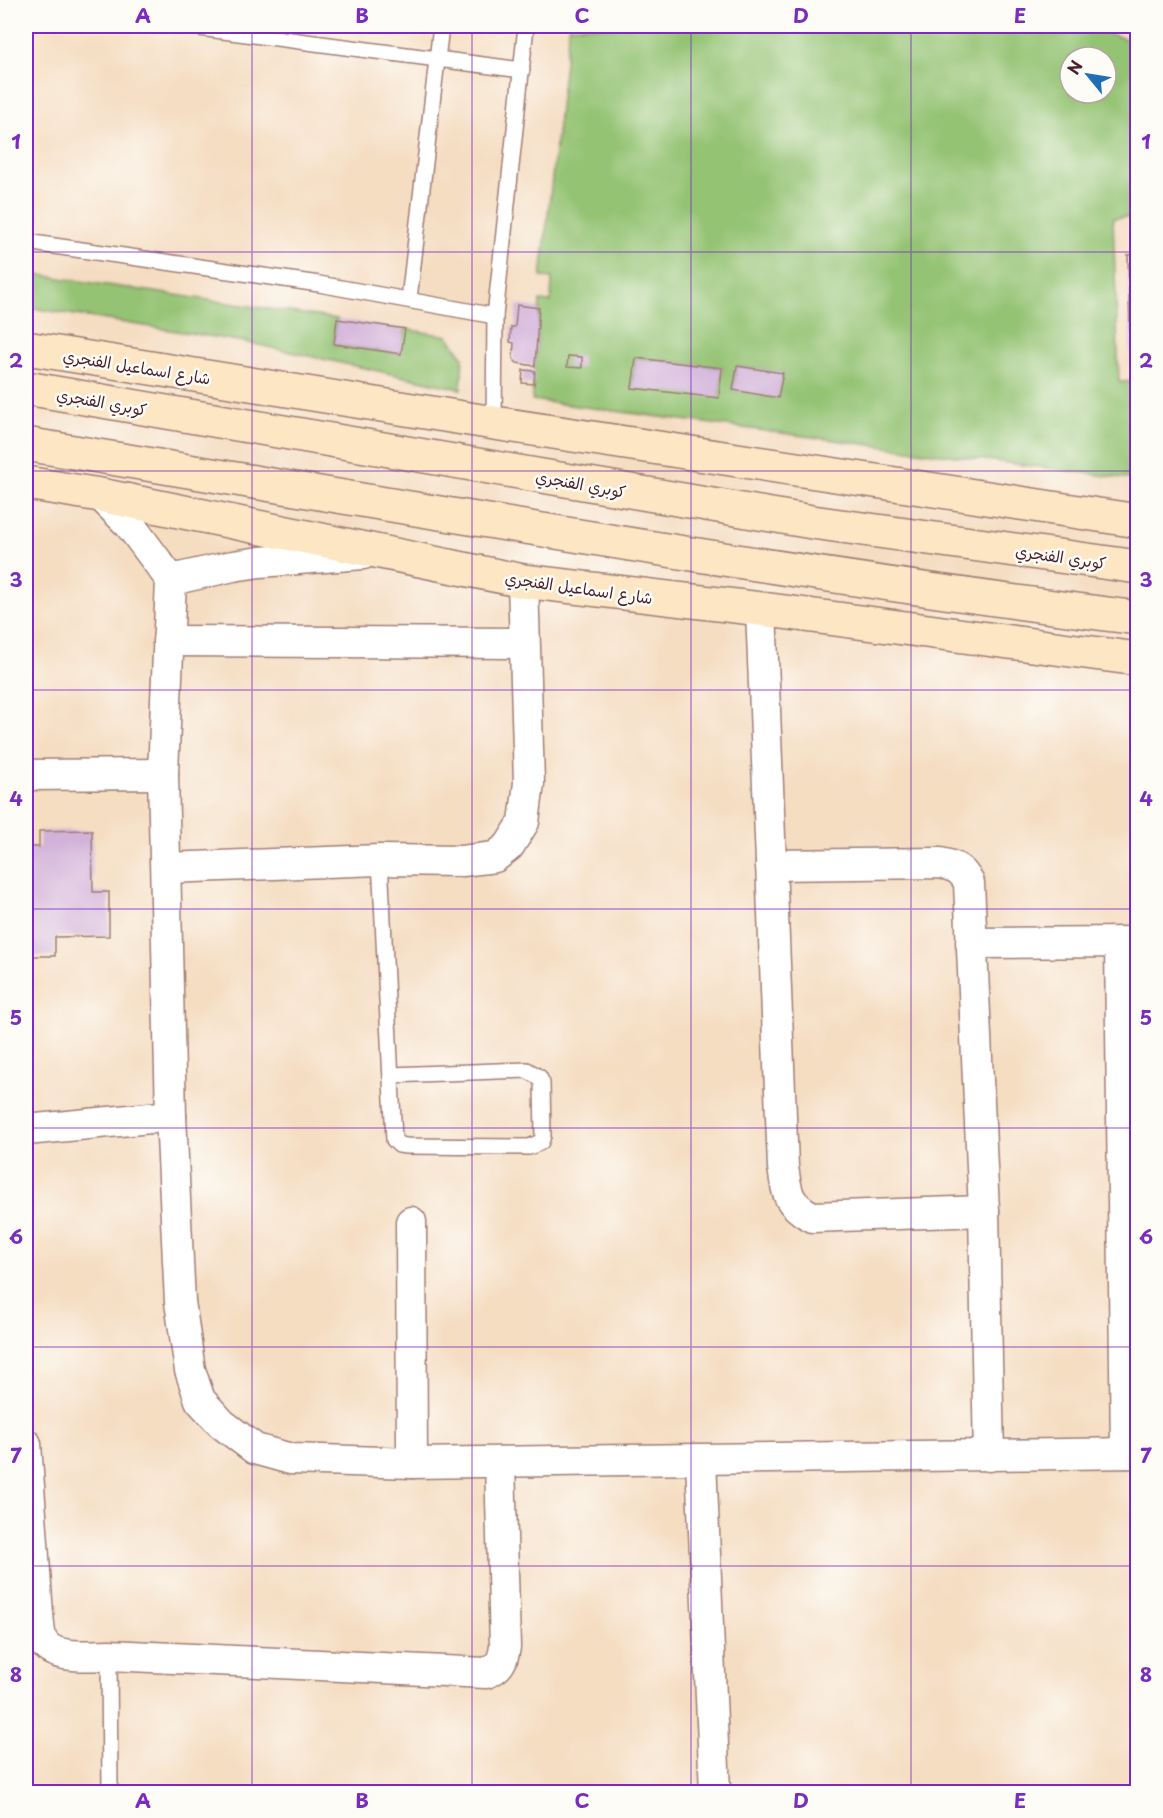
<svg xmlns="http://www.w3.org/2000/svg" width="1163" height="1818" font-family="'Playpen Sans','Playpen Sans Arabic',sans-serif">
<rect width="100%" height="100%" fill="#fdfcf7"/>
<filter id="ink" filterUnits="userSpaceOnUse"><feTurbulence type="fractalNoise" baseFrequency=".0167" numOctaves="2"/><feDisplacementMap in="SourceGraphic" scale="12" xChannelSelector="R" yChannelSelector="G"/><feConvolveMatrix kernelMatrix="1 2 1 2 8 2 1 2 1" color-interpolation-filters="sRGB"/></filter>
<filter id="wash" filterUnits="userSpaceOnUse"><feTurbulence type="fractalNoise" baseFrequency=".008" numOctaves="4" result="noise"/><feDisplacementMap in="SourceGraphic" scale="24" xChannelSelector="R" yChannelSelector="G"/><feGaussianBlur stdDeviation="1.35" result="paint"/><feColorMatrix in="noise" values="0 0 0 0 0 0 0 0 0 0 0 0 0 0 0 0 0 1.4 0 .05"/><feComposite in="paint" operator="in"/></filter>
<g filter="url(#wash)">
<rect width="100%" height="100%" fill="#f5ddc2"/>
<g fill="#94c373" stroke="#6f714f" stroke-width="1.5" fill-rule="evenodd">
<path d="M569,26H1087L1137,43V216L1113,218L1119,382L1137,381V480L532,400L540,301L551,302L552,278L541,277ZM1070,57H1106V93H1070ZM636,358L722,368L719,397L632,387ZM737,366L782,373L778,397L733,390Z"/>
<path d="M26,273L337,319L334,344L400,354L405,329L448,336L463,357L461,389L245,342L26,307Z"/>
</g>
<g id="blocks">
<g fill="#d3b2da">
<path d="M1138,254V370L1131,371L1128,255Z"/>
<path d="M517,305L539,308L535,366L517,363L513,359L514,343L510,342L511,327H515Z"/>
<path d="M337,319L405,329L401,354L334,344Z"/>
<path d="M568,356L582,357V368L567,367Z"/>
<path d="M636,358L722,368L719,398L632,388Z"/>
<path d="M737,366L783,373L778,398L733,390Z"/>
<path d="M523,370L535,371L534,384L522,383Z"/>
<path d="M92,830L93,892H109V936L55,937V956H26V847H39V831Z"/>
</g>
</g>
</g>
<g filter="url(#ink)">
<use href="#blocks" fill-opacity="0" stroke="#a07e76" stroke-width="1.5"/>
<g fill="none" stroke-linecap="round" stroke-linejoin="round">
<defs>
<g id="service">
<path d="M184,26L522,70"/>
<path d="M26,242L319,284L495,316"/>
<path d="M409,299L441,26"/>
<path d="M494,423L495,316L526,26"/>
<path d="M380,860L394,1140L399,1145L406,1146L529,1147L541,1142L543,1136L542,1083L539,1077L527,1070L391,1075"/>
<path d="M109,1655L110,1792"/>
</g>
<g id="minor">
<path d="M100,495L130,525L171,580L163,774L171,1116L180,1302L190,1370L200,1400L222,1424L255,1449L291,1459L412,1463L1138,1453"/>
<path d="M171,580L233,566L260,562L363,554"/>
<path d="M761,609L783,1167C787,1194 787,1203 812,1217L984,1211"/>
<path d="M168,641L524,643"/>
<path d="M26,775L163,774"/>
<path d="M771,865L940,863C955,866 962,869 969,883L984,1211L989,1456"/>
<path d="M166,868L380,860L462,861L495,857L509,846L524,822L529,783L523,581"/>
<path d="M971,943L1138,942"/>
<path d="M1120,943L1126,1453"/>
<path d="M26,1130L171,1116"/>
<path d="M411,1222L412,1463"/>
<path d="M26,1444L38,1614C39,1621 39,1630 41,1637C48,1661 90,1655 109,1655L486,1673C499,1668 503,1661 505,1647L500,1462"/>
<path d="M701,1460L715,1792"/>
</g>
<g id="secondary">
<path d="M26,348L494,423L1138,521"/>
<path d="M26,388L812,522L1138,567"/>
<path d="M26,444C396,505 765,571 1138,618"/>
<path d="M26,483L100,495L523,581L761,609L1138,659"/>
</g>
</defs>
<use href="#service" stroke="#a07e76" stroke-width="18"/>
<use href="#minor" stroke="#a07e76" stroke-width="33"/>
<use href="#secondary" stroke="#a07e76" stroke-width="36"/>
<use href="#service" stroke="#fff" stroke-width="15"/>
<use href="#minor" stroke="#fff" stroke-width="30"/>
<use href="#secondary" stroke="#fce6c4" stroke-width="33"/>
</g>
</g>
<path fill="none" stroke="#7b2cbf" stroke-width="1.5" stroke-opacity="0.55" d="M252,26V1792M472,26V1792M691,26V1792M911,26V1792M26,252H1138M26,471H1138M26,690H1138M26,909H1138M26,1128H1138M26,1347H1138M26,1566H1138"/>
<g text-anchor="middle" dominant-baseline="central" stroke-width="5" stroke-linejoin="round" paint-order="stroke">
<g font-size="16" fill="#4a1f2b" stroke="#fdfcf7">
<text transform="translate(137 366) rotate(9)">شارع اسماعيل الفنجري</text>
<text transform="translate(102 401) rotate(10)">كوبري الفنجري</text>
<text transform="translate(581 483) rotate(10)">كوبري الفنجري</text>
<text transform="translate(1061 556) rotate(8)">كوبري الفنجري</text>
<text transform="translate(579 587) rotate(8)">شارع اسماعيل الفنجري</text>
</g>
</g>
<rect width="1163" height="1818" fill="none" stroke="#fdfcf7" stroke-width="66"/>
<g transform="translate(1088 75) rotate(300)"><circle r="28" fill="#fdfcf7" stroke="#b5a4a5" stroke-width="1.5"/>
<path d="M0-4.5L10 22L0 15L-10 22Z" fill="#1f6fb2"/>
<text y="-9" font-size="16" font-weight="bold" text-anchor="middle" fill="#4a1f2b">N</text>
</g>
<rect x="33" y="33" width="1097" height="1752" fill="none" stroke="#7b2cbf" stroke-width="2"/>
<g font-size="20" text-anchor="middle" font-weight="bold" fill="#7b2cbf">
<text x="143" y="23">A</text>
<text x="362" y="23">B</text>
<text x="582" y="23">C</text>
<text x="801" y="23">D</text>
<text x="1020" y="23">E</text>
<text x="16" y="149">1</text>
<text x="1146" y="149">1</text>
<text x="16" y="368">2</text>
<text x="1146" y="368">2</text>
<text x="16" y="587">3</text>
<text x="1146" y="587">3</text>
<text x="16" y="806">4</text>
<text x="1146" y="806">4</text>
<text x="16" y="1025">5</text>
<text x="1146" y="1025">5</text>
<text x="16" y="1244">6</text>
<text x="1146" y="1244">6</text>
<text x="16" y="1463">7</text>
<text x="1146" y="1463">7</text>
<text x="16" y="1682">8</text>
<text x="1146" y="1682">8</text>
<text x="143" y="1808">A</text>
<text x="362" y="1808">B</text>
<text x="582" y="1808">C</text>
<text x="801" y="1808">D</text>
<text x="1020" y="1808">E</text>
</g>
</svg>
